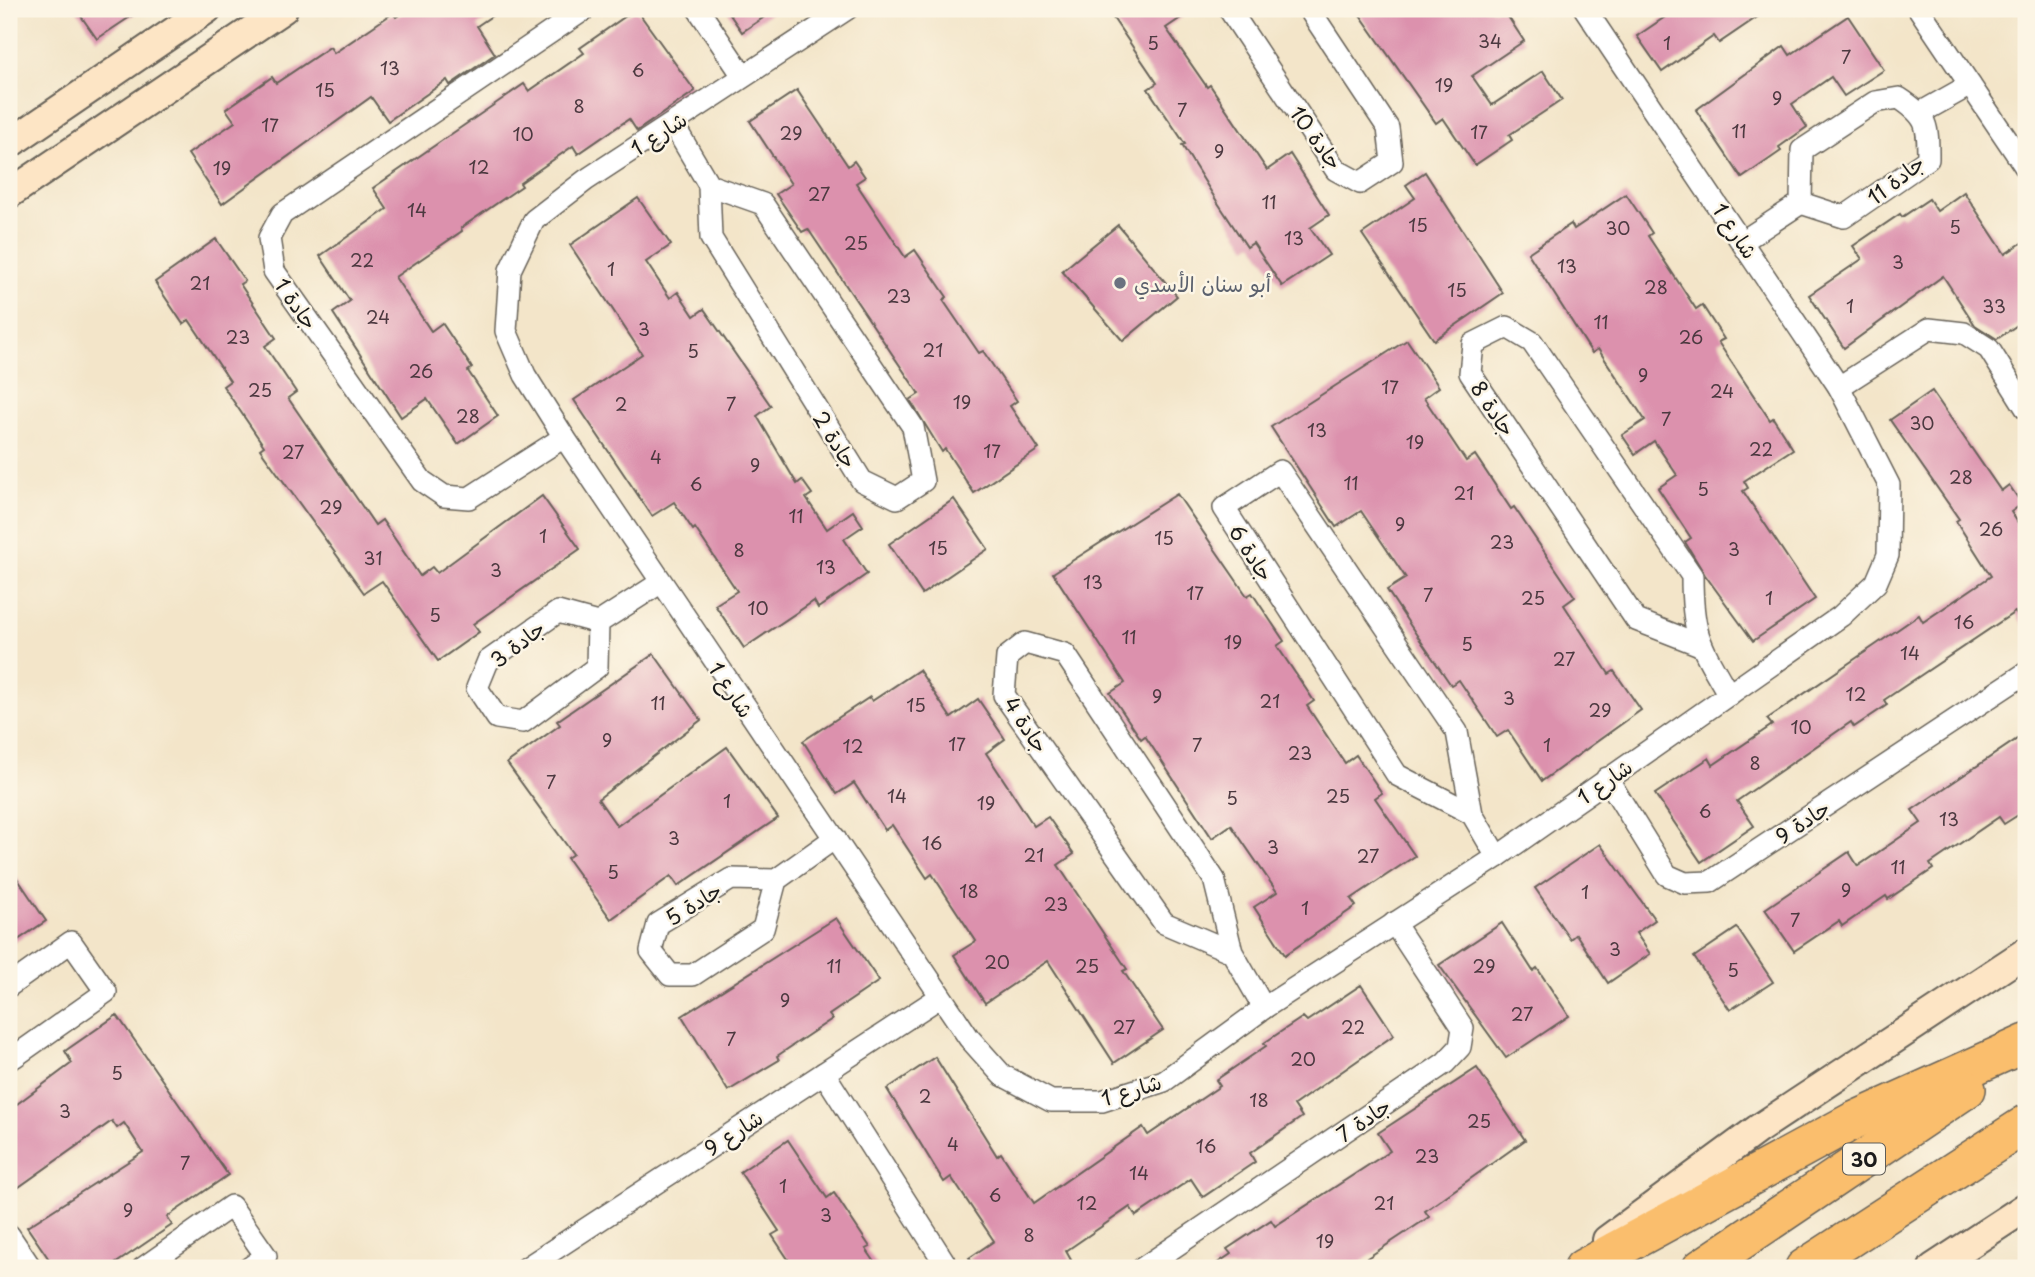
<svg xmlns="http://www.w3.org/2000/svg" width="2035" height="1277" font-family="'Playpen Sans','Playpen Sans Arabic',sans-serif">
<rect width="100%" height="100%" fill="#fcf5e5"/>
<filter id="ink" filterUnits="userSpaceOnUse"><feTurbulence type="fractalNoise" baseFrequency=".0143" numOctaves="2"/><feDisplacementMap in="SourceGraphic" scale="14" xChannelSelector="R" yChannelSelector="G"/><feConvolveMatrix kernelMatrix="1 2 1 2 8 2 1 2 1" color-interpolation-filters="sRGB"/></filter>
<filter id="wash" filterUnits="userSpaceOnUse"><feTurbulence type="fractalNoise" baseFrequency=".00686" numOctaves="4" result="noise"/><feDisplacementMap in="SourceGraphic" scale="28" xChannelSelector="R" yChannelSelector="G"/><feGaussianBlur stdDeviation="1.57" result="paint"/><feColorMatrix in="noise" values="0 0 0 0 0 0 0 0 0 0 0 0 0 0 0 0 0 1.4 0 .05"/><feComposite in="paint" operator="in"/></filter>
<g filter="url(#wash)">
<rect width="100%" height="100%" fill="#f3e5c9"/>
<g id="blocks">
<g fill="#dc91ad">
<path d="M76,9H142L97,39Z"/>
<path d="M409,9H502L477,26L495,54L450,85L447,80L388,121L371,97L222,204L188,154L235,122L226,109L272,77L276,83L330,47L334,53L393,13L396,17Z"/>
<path d="M636,9L695,91L637,131L629,119L578,154L573,146L520,183L522,186L461,228L462,231L395,277L431,331L442,323L472,368L468,371L498,416L458,444L427,399L401,417L333,313L350,301L320,256L387,209L373,188L524,84L529,91L584,53L580,48Z"/>
<path d="M726,9H776L742,32Z"/>
<path d="M1107,9H1194L1166,28L1207,87L1210,85L1267,170L1290,154L1329,215L1310,228L1329,255L1282,286L1253,243L1247,247L1218,203L1182,145L1185,144L1148,89L1157,83Z"/>
<path d="M1356,9H1503L1524,41L1472,76L1492,105L1543,71L1562,100L1509,135L1512,140L1475,165L1443,118L1436,123Z"/>
<path d="M1677,9H1769L1719,43L1714,36L1662,72L1637,36Z"/>
<path d="M1848,16L1884,70L1844,96L1831,77L1792,104L1807,127L1779,147L1781,151L1742,178L1696,110L1784,46L1790,55Z"/>
<path d="M797,90L848,166L854,161L865,177L856,183L905,257L915,250L947,297L943,300L979,353L983,351L1017,401L1010,406L1039,449L974,493L945,449L942,452L910,400L919,394L808,229L802,232L776,194L791,184L750,121Z"/>
<path d="M1425,172L1503,293L1434,340L1362,234L1415,198L1406,185Z"/>
<path d="M1964,192L2005,254L2026,240V319L1997,339L1975,325L1943,276L1844,348L1809,295L1862,259L1853,246L1900,214L1902,217L1929,199L1937,211Z"/>
<path d="M1626,194L1652,233L1648,236L1696,309L1702,305L1724,339L1718,342L1770,420L1773,418L1793,449L1744,481L1748,488L1743,491L1815,599L1753,641L1705,575L1685,542L1691,538L1658,488L1677,475L1654,441L1635,454L1622,435L1645,420L1598,349L1592,353L1528,253L1571,224L1574,229Z"/>
<path d="M638,198L671,245L646,262L670,298L678,292L694,316L704,309L771,406L757,416L797,484L802,480L812,494L806,498L827,529L853,511L863,526L844,539L867,574L818,608L814,601L744,648L715,605L737,591L695,528L693,530L674,502L652,516L574,400L642,354L570,245Z"/>
<path d="M1118,225L1177,296L1123,341L1062,271Z"/>
<path d="M216,239L245,281L240,284L276,338L265,346L296,392L288,398L375,525L382,520L420,576L432,567L437,573L542,496L580,549L473,624L479,632L438,661L382,581L364,593L260,449L264,446L223,386L230,381L189,320L183,324L155,282Z"/>
<path d="M1407,340L1439,387L1424,398L1466,461L1475,455L1511,509L1514,507L1575,597L1564,605L1609,674L1614,671L1641,710L1542,781L1508,730L1497,737L1459,680L1451,685L1416,634L1387,590L1406,578L1361,511L1336,527L1271,427Z"/>
<path d="M1932,391L2001,491L2009,485L2022,504L2011,512L2026,535V629L2015,612L1884,700L1887,705L1854,727L1851,722L1737,801L1754,826L1701,862L1655,794L1709,758L1713,765L1772,725L1767,719L1874,646L1919,615L1923,622L1991,576L1956,521L1959,519L1890,420Z"/>
<path d="M1177,494L1247,596L1252,593L1284,641L1277,646L1314,701L1307,706L1345,763L1356,755L1382,793L1375,798L1415,856L1351,899L1356,906L1285,955L1254,907L1277,892L1231,825L1212,838L1145,736L1141,739L1110,693L1125,683L1053,573Z"/>
<path d="M954,499L988,549L922,594L889,544Z"/>
<path d="M654,654L701,720L598,799L617,826L727,747L778,818L678,886L671,876L611,919L567,858L573,854L507,763L560,725L557,721Z"/>
<path d="M919,670L951,718L978,699L1005,739L986,753L1034,826L1048,817L1074,854L1058,865L1127,969L1123,971L1163,1030L1114,1063L1048,961L985,1003L954,955L976,941L932,874L927,878L892,825L885,830L854,783L837,794L803,741L870,697L872,701Z"/>
<path d="M2026,733V810L2004,824L1999,817L1930,864L1933,869L1888,899L1886,896L1842,926L1839,921L1794,951L1765,909L1849,852L1858,866L1921,823L1912,810Z"/>
<path d="M1600,844L1655,920L1636,933L1650,954L1608,983L1576,934L1570,939L1535,888Z"/>
<path d="M9,866L46,921L9,946Z"/>
<path d="M836,918L879,981L829,1015L832,1019L777,1056L779,1060L728,1091L682,1016Z"/>
<path d="M1502,923L1533,971L1537,968L1569,1016L1506,1058L1439,965Z"/>
<path d="M1737,928L1773,982L1730,1010L1694,957Z"/>
<path d="M1361,985L1394,1035L1294,1105L1302,1117L1250,1153L1255,1162L1203,1197L1191,1179L1136,1216L1130,1207L1066,1251L1071,1260L1059,1268H976L969,1258L994,1241L951,1177L944,1182L887,1089L935,1057L997,1156L1001,1153L1034,1203L1143,1127L1148,1135L1220,1086L1216,1080L1266,1046L1264,1043L1303,1017L1307,1021Z"/>
<path d="M117,1015L228,1175L167,1217L172,1225L109,1268H55L27,1227L143,1152L124,1123L117,1128L112,1121L9,1194V1110L72,1063L65,1051Z"/>
<path d="M1477,1068L1525,1140L1425,1211L1429,1217L1352,1268H1210L1231,1254L1227,1249L1271,1220L1275,1226L1390,1151L1378,1133Z"/>
<path d="M788,1140L827,1198L834,1193L870,1247L866,1249L879,1268H794L772,1235L779,1231L740,1172Z"/>
</g>
</g>
</g>
<g filter="url(#ink)">
<use href="#blocks" fill-opacity="0" stroke="#676259" stroke-width="2"/>
<g fill="none" stroke-linecap="round" stroke-linejoin="round">
<defs>
<g id="street">
<path d="M698,9L743,76"/>
<path d="M847,9L586,180L534,220L510,270L506,331L525,375L564,437L969,1038L1002,1075L1051,1101H1102L1164,1081L1264,1008L1497,857L1841,616L1876,583L1888,555L1889,485L1839,387L1585,9"/>
<path d="M1229,9L1336,170L1360,183L1392,162L1388,128L1309,9"/>
<path d="M1919,9L2026,168"/>
<path d="M1899,98C1928,117 1928,125 1928,159L1844,217L1801,203L1802,150L1875,102Z"/>
<path d="M1922,112L1970,85"/>
<path d="M673,124L709,185L711,238L862,481L897,498L923,481L913,427L763,204L709,185"/>
<path d="M1743,241L1801,203"/>
<path d="M1839,387L1929,329L1964,333L1989,349L2026,408"/>
<path d="M564,437L469,498L444,496L422,481L274,271L269,238L282,214L585,9"/>
<path d="M598,623L597,667L523,722L497,718L477,688L488,661L558,612L598,623L660,583"/>
<path d="M1700,645L1636,620L1470,373L1473,344L1507,327L1532,342L1692,576C1692,635 1700,645 1729,695"/>
<path d="M1607,778L1667,875L1685,883L1710,882L2026,673"/>
<path d="M1472,814L1457,732L1280,471L1224,508L1397,775L1472,814L1497,857"/>
<path d="M776,880L763,929L693,975H670L651,951L658,924L731,879L776,880L835,838"/>
<path d="M1232,952L1214,879L1065,654L1025,643L1007,657L1004,695L1164,923L1232,952L1264,1008"/>
<path d="M9,986L71,942L106,992L14,1057L9,1055"/>
<path d="M824,1073L948,1268"/>
<path d="M9,1235L31,1268"/>
<path d="M143,1268L231,1206L266,1256L249,1268"/>
<path d="M526,1268L940,997"/>
<path d="M1143,1268L1445,1063L1460,1047L1463,1028L1394,923"/>
</g>
<g id="secondary">
<path d="M9,144L207,9"/>
<path d="M9,194L283,9"/>
<path d="M1607,1240L1758,1129L2026,952"/>
<path d="M1933,1268L2026,1207"/>
</g>
<g id="highway">
<path d="M1583,1268L1853,1121L2026,1043"/>
<path d="M1701,1268L1967,1089"/>
<path d="M1804,1268L2026,1124"/>
</g>
</defs>
<use href="#street" stroke="#676259" stroke-width="24"/>
<use href="#secondary" stroke="#676259" stroke-width="32"/>
<use href="#highway" stroke="#676259" stroke-width="40"/>
<use href="#street" stroke="#fff" stroke-width="21"/>
<use href="#secondary" stroke="#fde5c5" stroke-width="28"/>
<use href="#highway" stroke="#fabe6d" stroke-width="37"/>
</g>
</g>
<circle fill="#6b7280" stroke="#fcf5e5" stroke-width="2.5" cx="1120" cy="283" r="7"/>
<g text-anchor="middle" dominant-baseline="central" stroke-width="5" stroke-linejoin="round" paint-order="stroke">
<g font-size="18" fill="#4c3940">
<text x="1490" y="40">34</text>
<text x="1153" y="42">5</text>
<text x="1667" y="42">1</text>
<text x="1846" y="56">7</text>
<text x="390" y="67">13</text>
<text x="638" y="69">6</text>
<text x="1444" y="84">19</text>
<text x="325" y="89">15</text>
<text x="1777" y="97">9</text>
<text x="579" y="105">8</text>
<text x="1182" y="109">7</text>
<text x="270" y="124">17</text>
<text x="1739" y="130">11</text>
<text x="1479" y="131">17</text>
<text x="791" y="132">29</text>
<text x="523" y="133">10</text>
<text x="1219" y="150">9</text>
<text x="479" y="166">12</text>
<text x="222" y="167">19</text>
<text x="819" y="193">27</text>
<text x="1269" y="201">11</text>
<text x="417" y="209">14</text>
<text x="1418" y="224">15</text>
<text x="1955" y="226">5</text>
<text x="1618" y="227">30</text>
<text x="1294" y="237">13</text>
<text x="856" y="242">25</text>
<text x="362" y="259">22</text>
<text x="1898" y="261">3</text>
<text x="1567" y="265">13</text>
<text x="611" y="268">1</text>
<text x="200" y="282">21</text>
<text x="1656" y="286">28</text>
<text x="1457" y="289">15</text>
<text x="899" y="295">23</text>
<text x="1850" y="305">1</text>
<text x="1994" y="305">33</text>
<text x="378" y="316">24</text>
<text x="1601" y="321">11</text>
<text x="644" y="328">3</text>
<text x="238" y="336">23</text>
<text x="1691" y="336">26</text>
<text x="933" y="349">21</text>
<text x="693" y="350">5</text>
<text x="421" y="370">26</text>
<text x="1643" y="374">9</text>
<text x="1390" y="386">17</text>
<text x="260" y="389">25</text>
<text x="1722" y="390">24</text>
<text x="962" y="401">19</text>
<text x="621" y="403">2</text>
<text x="731" y="403">7</text>
<text x="468" y="415">28</text>
<text x="1666" y="418">7</text>
<text x="1922" y="422">30</text>
<text x="1317" y="429">13</text>
<text x="1415" y="441">19</text>
<text x="1761" y="448">22</text>
<text x="992" y="450">17</text>
<text x="293" y="451">27</text>
<text x="656" y="456">4</text>
<text x="755" y="464">9</text>
<text x="1961" y="476">28</text>
<text x="1351" y="482">11</text>
<text x="696" y="483">6</text>
<text x="1703" y="488">5</text>
<text x="1464" y="492">21</text>
<text x="331" y="506">29</text>
<text x="796" y="515">11</text>
<text x="1400" y="523">9</text>
<text x="1991" y="528">26</text>
<text x="543" y="535">1</text>
<text x="1164" y="537">15</text>
<text x="1502" y="541">23</text>
<text x="938" y="547">15</text>
<text x="1734" y="548">3</text>
<text x="739" y="549">8</text>
<text x="373" y="557">31</text>
<text x="826" y="566">13</text>
<text x="496" y="569">3</text>
<text x="1093" y="581">13</text>
<text x="1195" y="592">17</text>
<text x="1428" y="594">7</text>
<text x="1533" y="597">25</text>
<text x="1769" y="597">1</text>
<text x="758" y="607">10</text>
<text x="435" y="614">5</text>
<text x="1964" y="621">16</text>
<text x="1129" y="636">11</text>
<text x="1233" y="641">19</text>
<text x="1467" y="643">5</text>
<text x="1910" y="652">14</text>
<text x="1564" y="658">27</text>
<text x="1856" y="693">12</text>
<text x="1157" y="695">9</text>
<text x="1509" y="697">3</text>
<text x="1270" y="700">21</text>
<text x="658" y="702">11</text>
<text x="916" y="704">15</text>
<text x="1600" y="709">29</text>
<text x="1801" y="726">10</text>
<text x="607" y="739">9</text>
<text x="957" y="743">17</text>
<text x="1197" y="744">7</text>
<text x="1547" y="744">1</text>
<text x="853" y="745">12</text>
<text x="1300" y="752">23</text>
<text x="1755" y="762">8</text>
<text x="551" y="781">7</text>
<text x="897" y="795">14</text>
<text x="1338" y="795">25</text>
<text x="1232" y="797">5</text>
<text x="727" y="800">1</text>
<text x="986" y="802">19</text>
<text x="1705" y="810">6</text>
<text x="1949" y="818">13</text>
<text x="674" y="837">3</text>
<text x="932" y="842">16</text>
<text x="1273" y="846">3</text>
<text x="1034" y="854">21</text>
<text x="1368" y="855">27</text>
<text x="1898" y="866">11</text>
<text x="613" y="871">5</text>
<text x="1846" y="889">9</text>
<text x="969" y="890">18</text>
<text x="1585" y="891">1</text>
<text x="1056" y="903">23</text>
<text x="1305" y="907">1</text>
<text x="1795" y="919">7</text>
<text x="1615" y="948">3</text>
<text x="997" y="961">20</text>
<text x="834" y="965">11</text>
<text x="1087" y="965">25</text>
<text x="1484" y="965">29</text>
<text x="1733" y="969">5</text>
<text x="785" y="999">9</text>
<text x="1522" y="1013">27</text>
<text x="1124" y="1026">27</text>
<text x="1353" y="1026">22</text>
<text x="731" y="1038">7</text>
<text x="1303" y="1058">20</text>
<text x="117" y="1072">5</text>
<text x="925" y="1095">2</text>
<text x="1259" y="1099">18</text>
<text x="65" y="1110">3</text>
<text x="1479" y="1120">25</text>
<text x="953" y="1143">4</text>
<text x="1206" y="1145">16</text>
<text x="1427" y="1155">23</text>
<text x="185" y="1162">7</text>
<text x="1139" y="1172">14</text>
<text x="783" y="1185">1</text>
<text x="995" y="1194">6</text>
<text x="1087" y="1202">12</text>
<text x="1384" y="1202">21</text>
<text x="128" y="1209">9</text>
<text x="826" y="1214">3</text>
<text x="1029" y="1234">8</text>
<text x="1325" y="1240">19</text>
</g>
<rect fill="#fcf5e5" stroke="#5f5d58" stroke-width="2" x="1843" y="1143.5" width="42" height="31" rx="5"/>
<g font-size="19" font-weight="bold" fill="#1c1c1c">
<text x="1864" y="1159">30</text>
</g>
<g font-size="21" fill="#1c1c1c" stroke="#fcf5e5">
<text transform="translate(658 133) rotate(-33)">شارع 1</text>
<text transform="translate(1317 137) rotate(54)">جادة 10</text>
<text transform="translate(1895 179) rotate(-38)">جادة 11</text>
<text transform="translate(1736 230) rotate(56)">شارع 1</text>
<text transform="translate(297 303) rotate(55)">جادة 1</text>
<text transform="translate(1494 408) rotate(56)">جادة 8</text>
<text transform="translate(836 439) rotate(58)">جادة 2</text>
<text transform="translate(1252 552) rotate(57)">جادة 6</text>
<text transform="translate(517 643) rotate(-38)">جادة 3</text>
<text transform="translate(732 689) rotate(56)">شارع 1</text>
<text transform="translate(1027 724) rotate(57)">جادة 4</text>
<text transform="translate(1604 781) rotate(-35)">شارع 1</text>
<text transform="translate(1802 821) rotate(-34)">جادة 9</text>
<text transform="translate(693 903) rotate(-32)">جادة 5</text>
<text transform="translate(1131 1089) rotate(-17)">شارع 1</text>
<text transform="translate(1363 1119) rotate(-34)">جادة 7</text>
<text transform="translate(733 1132) rotate(-33)">شارع 9</text>
</g>
<g font-size="21" fill="#5b616d" stroke="#fcf5e5" text-anchor="start">
<text x="1134" y="283">أبو سنان الأسدي</text>
</g>
</g>
<rect width="2035" height="1277" fill="none" stroke="#fcf5e5" stroke-width="35"/>
</svg>
